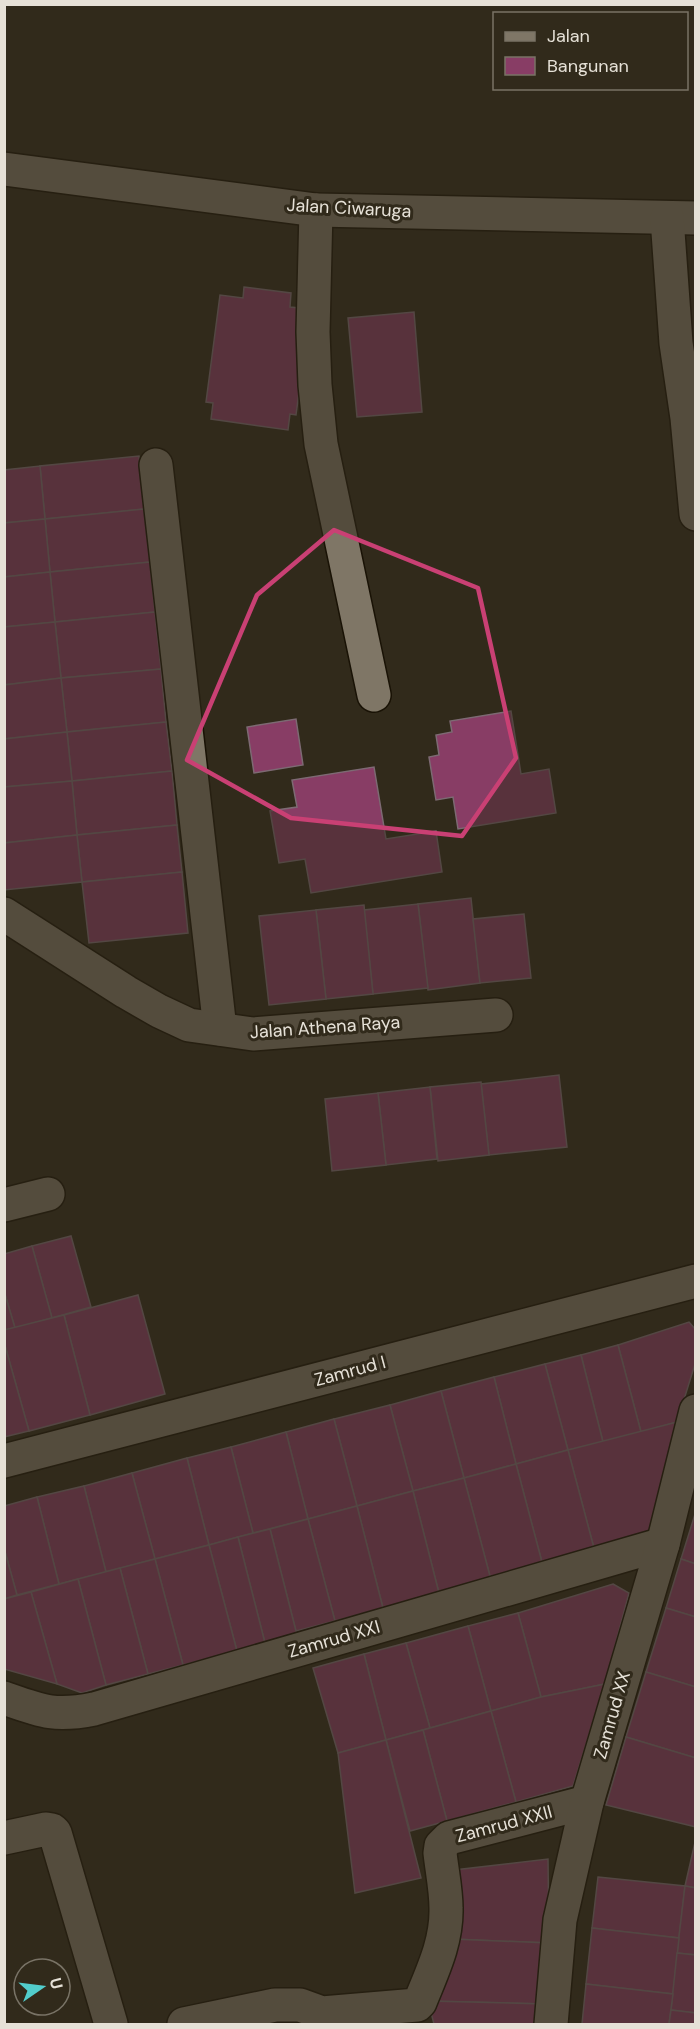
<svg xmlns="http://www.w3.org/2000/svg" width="700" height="2029" font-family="'DM Sans',sans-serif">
<rect width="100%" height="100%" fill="#312a1b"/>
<g fill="#883d65" stroke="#7d6a73" stroke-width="1.5">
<path d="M244,287L291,293L290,307L310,309L296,415L290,414L288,430L211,419L213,403L206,402L220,295L243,298Z"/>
<path d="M414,312L422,412L357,417L348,318Z"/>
<path d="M139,456L144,509L45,519L40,466Z"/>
<path d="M40,466L45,519L4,523V470Z"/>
<path d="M144,509L150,562L50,572L45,519Z"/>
<path d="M45,519L50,572L4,577V523Z"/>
<path d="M150,562L155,612L55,622L50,572Z"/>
<path d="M50,572L55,622L4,627V577Z"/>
<path d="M155,612L161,669L61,678L55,622Z"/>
<path d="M55,622L61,678L4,685V627Z"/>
<path d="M161,669L166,722L67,732L61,678Z"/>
<path d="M61,678L67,732L4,739V685Z"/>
<path d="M511,711L521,774L549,769L556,813L458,829L453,797L436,800L429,757L439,755L436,735L452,732L450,721Z"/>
<path d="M296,719L303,765L254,773L247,727Z"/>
<path d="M166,722L172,771L72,781L67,732Z"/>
<path d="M67,732L72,781L4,787V739Z"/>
<path d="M374,767L386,839L436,831L442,872L311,893L305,859L279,863L270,811L297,807L292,780Z"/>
<path d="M172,771L177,825L77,835L72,781Z"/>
<path d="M72,781L77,835L4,843V787Z"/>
<path d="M177,825L182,872L82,882L77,835Z"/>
<path d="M77,835L82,882L4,890V843Z"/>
<path d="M182,872L188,933L89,943L82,882Z"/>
<path d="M471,898L480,983L428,990L418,904Z"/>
<path d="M418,904L428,988L373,994L364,910Z"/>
<path d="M364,905L373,994L326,999L316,910Z"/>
<path d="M316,910L326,999L269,1005L259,916Z"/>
<path d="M524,914L531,978L480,983L473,919Z"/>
<path d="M559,1075L567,1147L489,1155L481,1084Z"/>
<path d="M481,1082L489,1155L438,1161L430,1087Z"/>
<path d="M430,1087L437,1159L386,1165L378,1093Z"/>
<path d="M378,1093L386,1165L332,1171L325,1099Z"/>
<path d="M71,1236L91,1307L52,1318L32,1246Z"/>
<path d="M32,1246L52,1318L15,1328L4,1291V1254Z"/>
<path d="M4,1291L15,1328L4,1330Z"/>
<path d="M138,1295L165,1394L90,1415L64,1315Z"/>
<path d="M64,1315L90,1415L29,1431L4,1342V1330Z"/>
<path d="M689,1322L696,1330V1361L677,1422L641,1432L618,1345Z"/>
<path d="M4,1342L29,1431L4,1437Z"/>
<path d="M618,1345L641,1432L603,1442L581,1355Z"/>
<path d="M581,1355L603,1442L568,1450L545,1364Z"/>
<path d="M545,1364L568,1450L516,1464L494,1377Z"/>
<path d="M494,1377L516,1464L464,1478L441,1391Z"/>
<path d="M441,1391L464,1478L413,1491L390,1405Z"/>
<path d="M390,1405L413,1491L357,1506L334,1419Z"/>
<path d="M334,1419L357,1506L308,1519L286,1432Z"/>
<path d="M677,1422L649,1535L595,1552L568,1450Z"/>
<path d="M286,1432L308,1519L253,1533L231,1447Z"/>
<path d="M231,1447L253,1533L209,1545L187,1458Z"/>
<path d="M568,1450L595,1552L543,1566L516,1464Z"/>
<path d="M187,1458L209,1545L155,1559L132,1473Z"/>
<path d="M516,1464L543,1566L491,1580L464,1478Z"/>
<path d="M132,1473L155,1559L106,1572L84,1486Z"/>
<path d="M464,1478L491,1580L439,1593L413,1491Z"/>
<path d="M84,1486L106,1572L59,1584L37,1497Z"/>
<path d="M413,1491L439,1593L383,1608L357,1506Z"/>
<path d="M37,1497L59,1584L17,1595L4,1548V1506Z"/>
<path d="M357,1506L383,1608L335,1621L308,1519Z"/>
<path d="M696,1511V1564L681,1559Z"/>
<path d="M308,1519L335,1621L296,1631L270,1529Z"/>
<path d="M270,1529L297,1635L265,1643L238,1537Z"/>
<path d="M238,1537L265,1643L237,1651L209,1545Z"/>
<path d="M209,1545L237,1651L183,1665L155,1559Z"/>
<path d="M4,1548L17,1595L4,1599Z"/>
<path d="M155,1559L183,1665L148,1674L120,1568Z"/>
<path d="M681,1559L696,1564V1617L666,1608Z"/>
<path d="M120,1568L148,1674L106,1685L78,1579Z"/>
<path d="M78,1579L106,1685L82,1693L57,1684L31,1592Z"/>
<path d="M613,1584L629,1593L605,1684L541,1697L518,1613Z"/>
<path d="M31,1592L57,1684L4,1669V1599Z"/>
<path d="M666,1608L696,1617V1687L646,1672Z"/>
<path d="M518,1613L541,1697L491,1711L468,1626Z"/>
<path d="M468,1626L491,1711L430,1728L406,1643Z"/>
<path d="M406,1643L430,1728L386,1740L364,1654Z"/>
<path d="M364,1654L386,1740L338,1753L313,1668Z"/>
<path d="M646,1672L696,1687V1758L626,1737Z"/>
<path d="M605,1684L573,1786L516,1802L491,1711L541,1697Z"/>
<path d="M491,1711L516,1802L447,1821L423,1730Z"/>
<path d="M423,1730L447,1821L410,1831L386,1740Z"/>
<path d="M626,1737L696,1758V1827L606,1805Z"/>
<path d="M386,1740L421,1878L355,1893L338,1753Z"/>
<path d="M696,1838V1888L685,1886Z"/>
<path d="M548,1859L549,1943L452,1939L454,1870Z"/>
<path d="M598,1877L685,1886L679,1938L592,1928Z"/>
<path d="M685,1886L696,1888V1955L677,1953Z"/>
<path d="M592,1928L679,1938L673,1994L586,1984Z"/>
<path d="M452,1939L549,1943L544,2004L428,2001Z"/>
<path d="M677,1953L696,1955V2013L671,2010Z"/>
<path d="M586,1984L673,1994L669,2024H582Z"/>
<path d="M428,2001L544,2004L542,2024H434Z"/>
<path d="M671,2010L696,2013V2024H669Z"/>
</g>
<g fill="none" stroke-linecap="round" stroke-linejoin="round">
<defs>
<g id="minor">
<path d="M4,169L316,210L696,218"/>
<path d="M316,210L313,332L315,385L321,444L374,695"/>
<path d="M667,218L676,343L687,418L696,514"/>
<path d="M156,465L220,1029"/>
<path d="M4,914L126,992L159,1011L189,1025L253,1034L496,1015"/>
<path d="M4,1205L48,1194"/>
<path d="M4,1461L696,1281"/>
<path d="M4,1698C41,1711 54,1717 94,1709L663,1544"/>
<path d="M4,1838L46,1829L52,1830L55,1833L111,2024"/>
<path d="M184,2024L275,2005H300L322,2013L417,2005L420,2002C432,1972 447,1942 446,1908C446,1890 442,1871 440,1853L441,1846L449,1838L587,1802"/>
<path d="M551,2024L560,1920L587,1802L663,1544L696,1411"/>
</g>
</defs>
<use href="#minor" stroke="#191205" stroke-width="36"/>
<use href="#minor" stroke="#7f7666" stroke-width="33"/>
</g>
<path d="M0 0H700V2029H0ZM334,530L478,588L516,758L462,836L291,818L187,760L257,595Z" fill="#312a1b" fill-opacity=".55" fill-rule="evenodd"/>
<path fill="none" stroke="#c94074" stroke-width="4.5" stroke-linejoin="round" d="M334,530L478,588L516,758L462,836L291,818L187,760L257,595Z"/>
<g text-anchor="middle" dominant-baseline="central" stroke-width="6" stroke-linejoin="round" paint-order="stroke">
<g font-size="18" fill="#e6e1d7" stroke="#312a1b">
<text transform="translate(349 208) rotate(3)">Jalan Ciwaruga</text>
<text transform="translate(325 1027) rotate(-4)">Jalan Athena Raya</text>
<text transform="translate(350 1371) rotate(-15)">Zamrud I</text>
<text transform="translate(334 1639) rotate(-16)">Zamrud XXI</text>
<text transform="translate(612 1715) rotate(-74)">Zamrud XX</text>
<text transform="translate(504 1824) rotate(-15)">Zamrud XXII</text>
</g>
</g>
<rect width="700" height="2029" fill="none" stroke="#e6e1d7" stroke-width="12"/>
<rect x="493" y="12" width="195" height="78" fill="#312a1b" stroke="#797366" stroke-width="1.5"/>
<rect x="505" y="32" width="30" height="9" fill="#7f7666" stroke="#797366" stroke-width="1.5"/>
<text x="547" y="42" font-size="18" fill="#e6e1d7">Jalan</text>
<rect x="505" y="57" width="30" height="18" fill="#883d65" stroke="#797366" stroke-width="1.5"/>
<text x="547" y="72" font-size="18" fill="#e6e1d7">Bangunan</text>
<g transform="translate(42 1987) rotate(76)"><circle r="28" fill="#312a1b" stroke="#797366" stroke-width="1.5"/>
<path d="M0-4.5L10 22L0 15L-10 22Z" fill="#52cdcc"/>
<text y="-9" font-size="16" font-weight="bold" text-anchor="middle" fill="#e6e1d7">U</text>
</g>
</svg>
